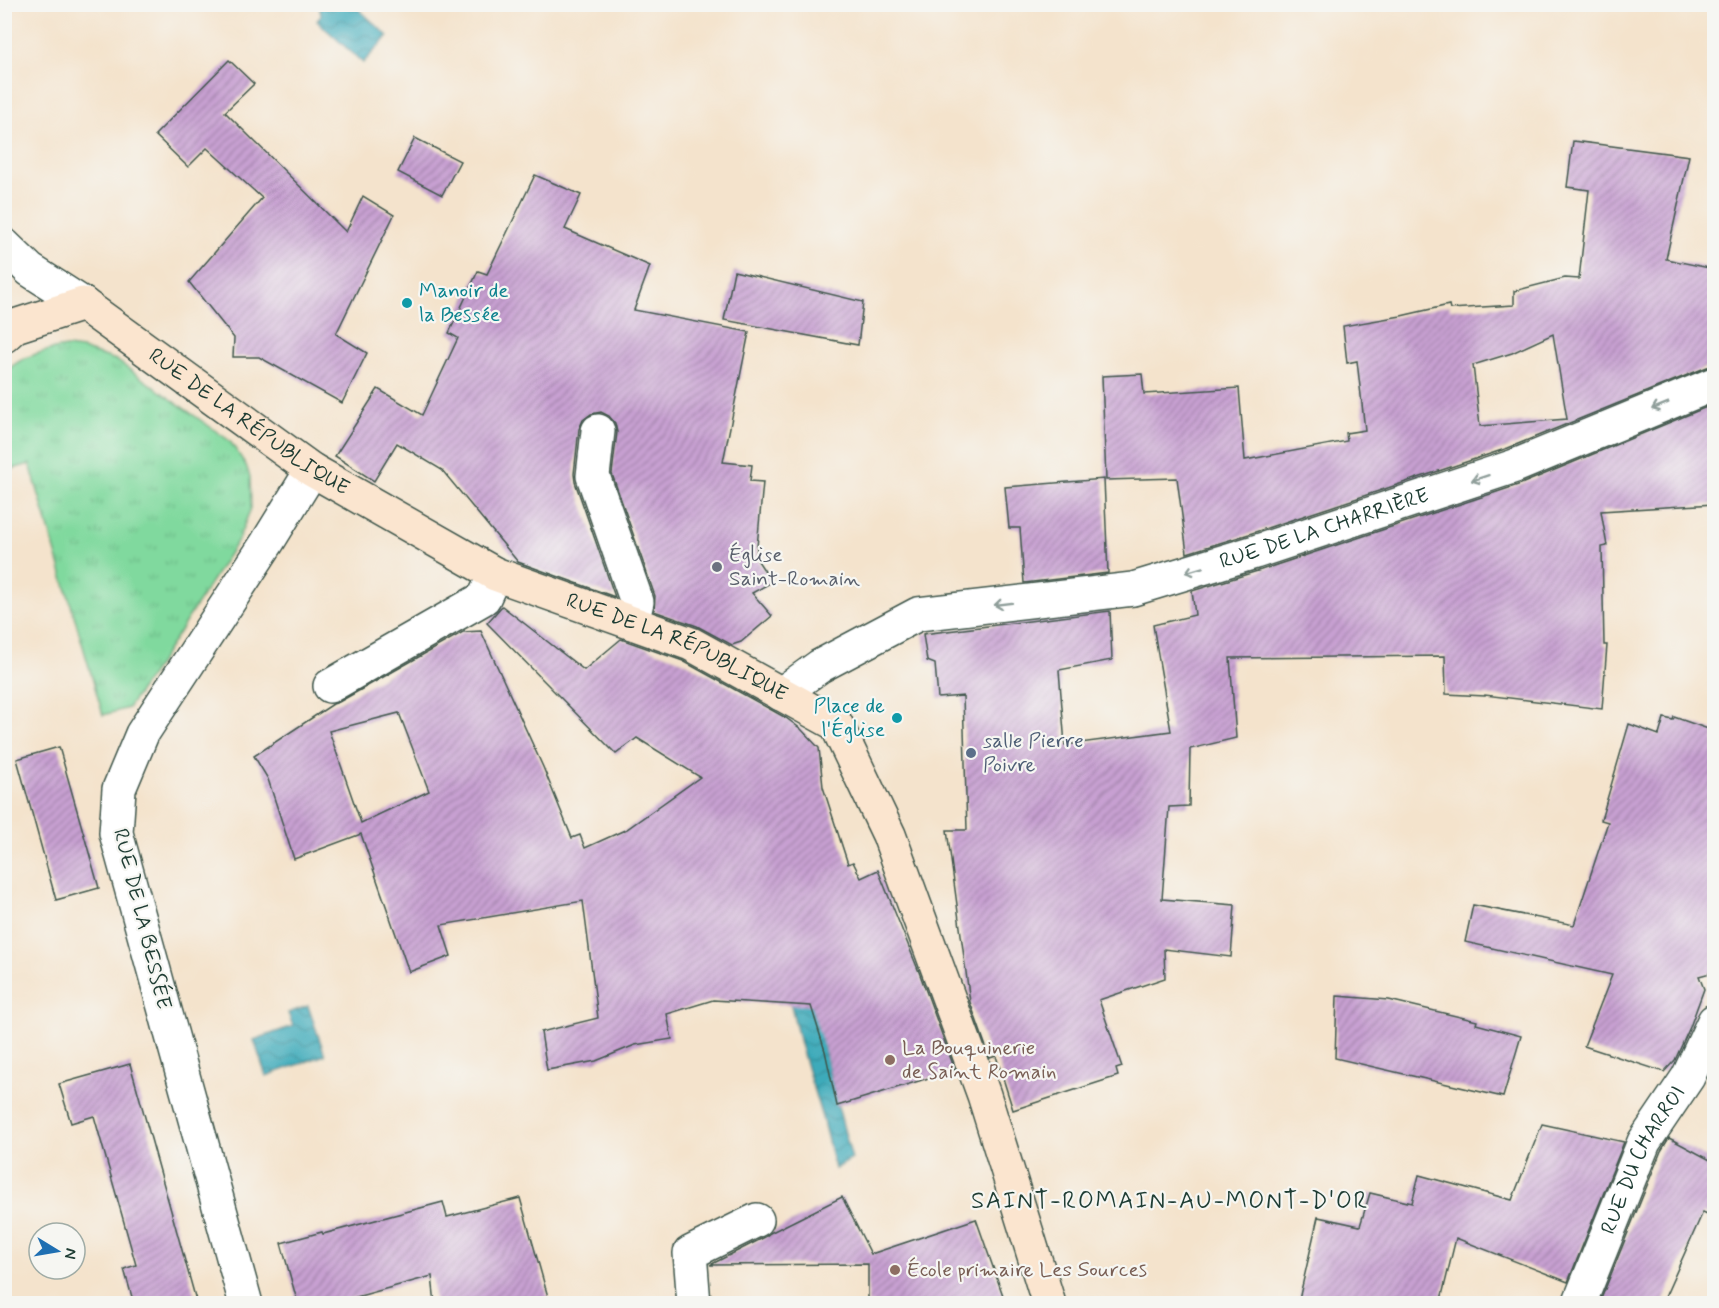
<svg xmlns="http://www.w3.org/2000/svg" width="1719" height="1308" font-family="Mynerve,sans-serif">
<defs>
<pattern id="grass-tufts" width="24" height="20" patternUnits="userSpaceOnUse" patternTransform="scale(1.5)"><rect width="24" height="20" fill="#80d99e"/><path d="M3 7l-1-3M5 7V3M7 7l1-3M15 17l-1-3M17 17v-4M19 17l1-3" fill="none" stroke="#6ebb89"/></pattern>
<pattern id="water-waves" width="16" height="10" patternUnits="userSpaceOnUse" patternTransform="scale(1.5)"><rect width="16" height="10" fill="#3caaba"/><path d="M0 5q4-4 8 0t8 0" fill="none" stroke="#328c98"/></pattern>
<pattern id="building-hatch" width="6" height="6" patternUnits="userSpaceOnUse" patternTransform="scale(1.5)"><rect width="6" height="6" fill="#c8a0d2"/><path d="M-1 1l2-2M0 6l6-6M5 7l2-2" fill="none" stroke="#a284ab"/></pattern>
</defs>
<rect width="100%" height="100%" fill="#f6f6f2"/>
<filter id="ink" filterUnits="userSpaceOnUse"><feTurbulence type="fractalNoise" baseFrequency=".0167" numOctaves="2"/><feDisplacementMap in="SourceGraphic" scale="12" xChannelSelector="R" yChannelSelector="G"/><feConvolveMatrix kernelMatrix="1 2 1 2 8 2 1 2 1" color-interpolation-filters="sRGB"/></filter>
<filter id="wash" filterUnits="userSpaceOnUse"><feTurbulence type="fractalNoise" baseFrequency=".008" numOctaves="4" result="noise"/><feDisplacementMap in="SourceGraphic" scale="24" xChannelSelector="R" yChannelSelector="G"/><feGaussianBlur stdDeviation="1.35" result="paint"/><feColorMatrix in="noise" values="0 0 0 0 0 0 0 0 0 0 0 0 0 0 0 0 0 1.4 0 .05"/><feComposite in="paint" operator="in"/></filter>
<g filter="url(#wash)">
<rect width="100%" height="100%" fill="#f4e3cc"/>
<path fill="url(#grass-tufts)" stroke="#508b69" stroke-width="1.5" d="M67,347L82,349L116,360L230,441L246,465L250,477L251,508L238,540L160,662L128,708L103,715L30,464L5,471V373C19,356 46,350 67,347Z"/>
<g fill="url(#water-waves)" stroke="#2e7477" stroke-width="1.5">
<path d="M319,5H354L388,36L363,63L317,21L321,15Z"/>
<path d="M792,888C810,979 827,1070 852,1159L835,1169L823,1121L800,1044L791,1005Z"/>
<path d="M308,1006L325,1055L266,1076L254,1040L293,1026L288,1013Z"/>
</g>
<g id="blocks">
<g fill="url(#building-hatch)" fill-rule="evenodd">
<path d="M229,60L254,84L225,112L346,232L363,196L394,215L336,334L367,353L342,403L259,357H233L234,338L189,282L262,198L207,148L188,167L155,135Z"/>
<path d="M415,138L460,161L442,195L398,172Z"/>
<path d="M1573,141L1689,156L1666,259L1714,269V366L1707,367L1508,448L1249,534L1187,553L1177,478L1106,480L1102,376L1142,374L1144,394L1239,388L1245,460L1347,441L1346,433L1365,430L1357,361L1347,363L1343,326L1401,316L1449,305L1450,309L1514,305V291L1565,278L1579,279L1589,190L1567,187ZM1553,334L1567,419L1480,426L1473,365L1512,353Z"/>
<path d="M535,175L581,195L565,229L650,266L634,310L749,332L723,462L752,465L750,481L763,482L756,558L772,582L752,593L772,616L741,642L732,645L697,626L654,611L655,596L612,474L617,432L615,423L609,416L601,412L591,414L583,420L579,429L574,474L575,482L615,597L518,562L442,470L397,443L374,481L335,456L378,389L422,415L458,338L449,333L478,271L487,274Z"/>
<path d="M734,271L863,302L858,345L724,320Z"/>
<path d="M1714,404V504L1601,511L1607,546L1602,547L1604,645H1607L1602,709L1485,695V696L1446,694L1445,656L1230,658L1236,738L1190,749L1189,806L1169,807L1162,899L1235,905L1231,957L1164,949L1165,978L1099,1000L1122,1067L1116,1069L1118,1076L1013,1110L996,1056L990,1058L970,1002L947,830H967L963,696L938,698L935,664L927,661L923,634L1110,611L1112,660L1059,670L1065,745L1171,731L1153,625L1195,615L1192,591L1261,570L1521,484Z"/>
<path d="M1104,479L1108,573L1024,583L1020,528H1009L1005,487Z"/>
<path d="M502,606L584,670L621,639L683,661L786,718L801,729L819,748L823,787L848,864L853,862L861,878L878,870L919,972L955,1070L837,1106L825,1051L811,1006L713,1000L667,1014L672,1039L635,1045L596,1061L547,1070L541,1032L598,1018L583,901L441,925L451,956L409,972L361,834L294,859L268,779L254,756L333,704L339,702L463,632L481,631L543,767L572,838L580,835L585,848L627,829L700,777L637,738L616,754L487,623ZM399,713L429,791L361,823L329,731Z"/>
<path d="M1674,717L1714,731V972L1699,976L1704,989L1690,1027L1675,1060L1664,1072L1584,1046L1612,975L1465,942L1473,905L1574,925L1608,822L1601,820L1629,724L1659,735L1664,718L1673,720Z"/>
<path d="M59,747L99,888L56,900L17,759Z"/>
<path d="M1337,996L1389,1000L1477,1021L1476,1024L1521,1036L1503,1097L1335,1058Z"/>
<path d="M130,1064L141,1103L197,1304H134L124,1269L136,1265L94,1116L71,1123L59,1084Z"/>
<path d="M1542,1124L1624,1142L1568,1282L1456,1238L1440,1304H1298L1318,1217L1360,1226L1370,1193L1412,1203L1419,1175L1512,1200Z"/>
<path d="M1669,1138L1714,1162V1217L1703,1212L1662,1304H1599L1661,1151Z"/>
<path d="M842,1197L871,1254L976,1219L1006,1304H868V1264L710,1265L765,1237L770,1233Z"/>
<path d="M520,1198L550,1304H435L432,1276L331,1304H298L281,1243L322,1232L323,1234L443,1202L447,1217Z"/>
</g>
</g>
</g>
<g filter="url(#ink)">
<use href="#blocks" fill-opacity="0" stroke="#3f564b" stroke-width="1.5"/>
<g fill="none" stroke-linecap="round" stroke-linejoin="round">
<defs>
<g id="street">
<path d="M4,245L30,270L83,304"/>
<path d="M598,431L593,476L637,602L632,623"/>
<path d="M330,686L484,598L495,574"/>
<path id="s1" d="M781,694L820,666L918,614L1133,589L1255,552L1515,466L1714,384"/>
<path d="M246,1304L116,833L119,789L142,734L267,543L312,470"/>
<path d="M694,1304L690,1253L757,1220"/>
<path id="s2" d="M1579,1304L1644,1142L1688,1077L1714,1021"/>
</g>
<g id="secondary">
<path id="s3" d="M4,336L15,326L83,304L312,470L495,574L691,644L836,724L889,835L984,1095L1049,1304"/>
</g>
</defs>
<use href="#street" stroke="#3f564b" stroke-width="36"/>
<use href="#secondary" stroke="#3f564b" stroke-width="36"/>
<use href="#street" stroke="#fff" stroke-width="33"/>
<use href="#secondary" stroke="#fbe5cf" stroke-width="33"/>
</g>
<defs><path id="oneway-shaft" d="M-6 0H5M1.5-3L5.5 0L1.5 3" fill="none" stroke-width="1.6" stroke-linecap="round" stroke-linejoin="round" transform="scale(1.5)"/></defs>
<g stroke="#8f9e9a">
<use href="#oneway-shaft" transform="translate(1660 406) rotate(158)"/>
<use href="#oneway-shaft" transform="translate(1480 478) rotate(162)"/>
<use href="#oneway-shaft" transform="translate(1194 570) rotate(163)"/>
<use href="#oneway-shaft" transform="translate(1003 604) rotate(173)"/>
</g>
</g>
<g fill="#0f9aa8" stroke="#f6f6f2" stroke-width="2">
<circle cx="407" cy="303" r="6"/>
<circle cx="897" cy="718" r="6"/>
</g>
<circle fill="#6b7280" stroke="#f6f6f2" stroke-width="2" cx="717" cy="567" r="6"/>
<circle fill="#5c6f8a" stroke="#f6f6f2" stroke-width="2" cx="971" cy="753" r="6"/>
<g fill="#8d6e63" stroke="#f6f6f2" stroke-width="2">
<circle cx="890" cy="1060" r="6"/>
<circle cx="895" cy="1270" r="6"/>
</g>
<g text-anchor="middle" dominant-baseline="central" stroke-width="4.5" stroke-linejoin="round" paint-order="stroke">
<g font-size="21" fill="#0d838f" stroke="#f6f6f2" text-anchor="start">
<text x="419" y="291">Manoir de<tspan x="419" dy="24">la Bessée</tspan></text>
<text x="885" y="706" text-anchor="end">Place de<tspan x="885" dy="24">l'Église</tspan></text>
</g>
<g font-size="21" fill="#1f3d34" stroke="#f6f6f2">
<text stroke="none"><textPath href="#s3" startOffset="290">RUE DE LA RÉPUBLIQUE</textPath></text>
<text stroke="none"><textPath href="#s1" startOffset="576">RUE DE LA CHARRIÈRE</textPath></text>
<text stroke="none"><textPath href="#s3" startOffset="776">RUE DE LA RÉPUBLIQUE</textPath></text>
<text transform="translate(142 919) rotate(76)">RUE DE LA BESSÉE</text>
<text stroke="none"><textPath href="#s2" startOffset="158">RUE DU CHARROI</textPath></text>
</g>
<g font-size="21" fill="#5b616d" stroke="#f6f6f2" text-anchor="start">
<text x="729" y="555">Église<tspan x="729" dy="24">Saint-Romain</tspan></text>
</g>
<g font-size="21" fill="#4e5e75" stroke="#f6f6f2" text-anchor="start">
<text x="983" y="741">salle Pierre<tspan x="983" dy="24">Poivre</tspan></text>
</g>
<g font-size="21" fill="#785e54" stroke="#f6f6f2" text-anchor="start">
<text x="902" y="1048">La Bouquinerie<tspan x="902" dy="24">de Saint Romain</tspan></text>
<text x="907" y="1270">École primaire Les Sources</text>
</g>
<g font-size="24" letter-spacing="1.5" fill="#1f3d34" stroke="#f6f6f2">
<text x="1170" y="1201">SAINT-ROMAIN-AU-MONT-D'OR</text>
</g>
</g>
<rect width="1719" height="1308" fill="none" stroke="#f6f6f2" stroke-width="24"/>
<g transform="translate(57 1251) rotate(101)"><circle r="28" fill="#f6f6f2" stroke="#a0aca6" stroke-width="1.5"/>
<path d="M0-4.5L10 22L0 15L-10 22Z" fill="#1f6fb2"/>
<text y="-9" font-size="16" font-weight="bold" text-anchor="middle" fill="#1f3d34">N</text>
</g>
</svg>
